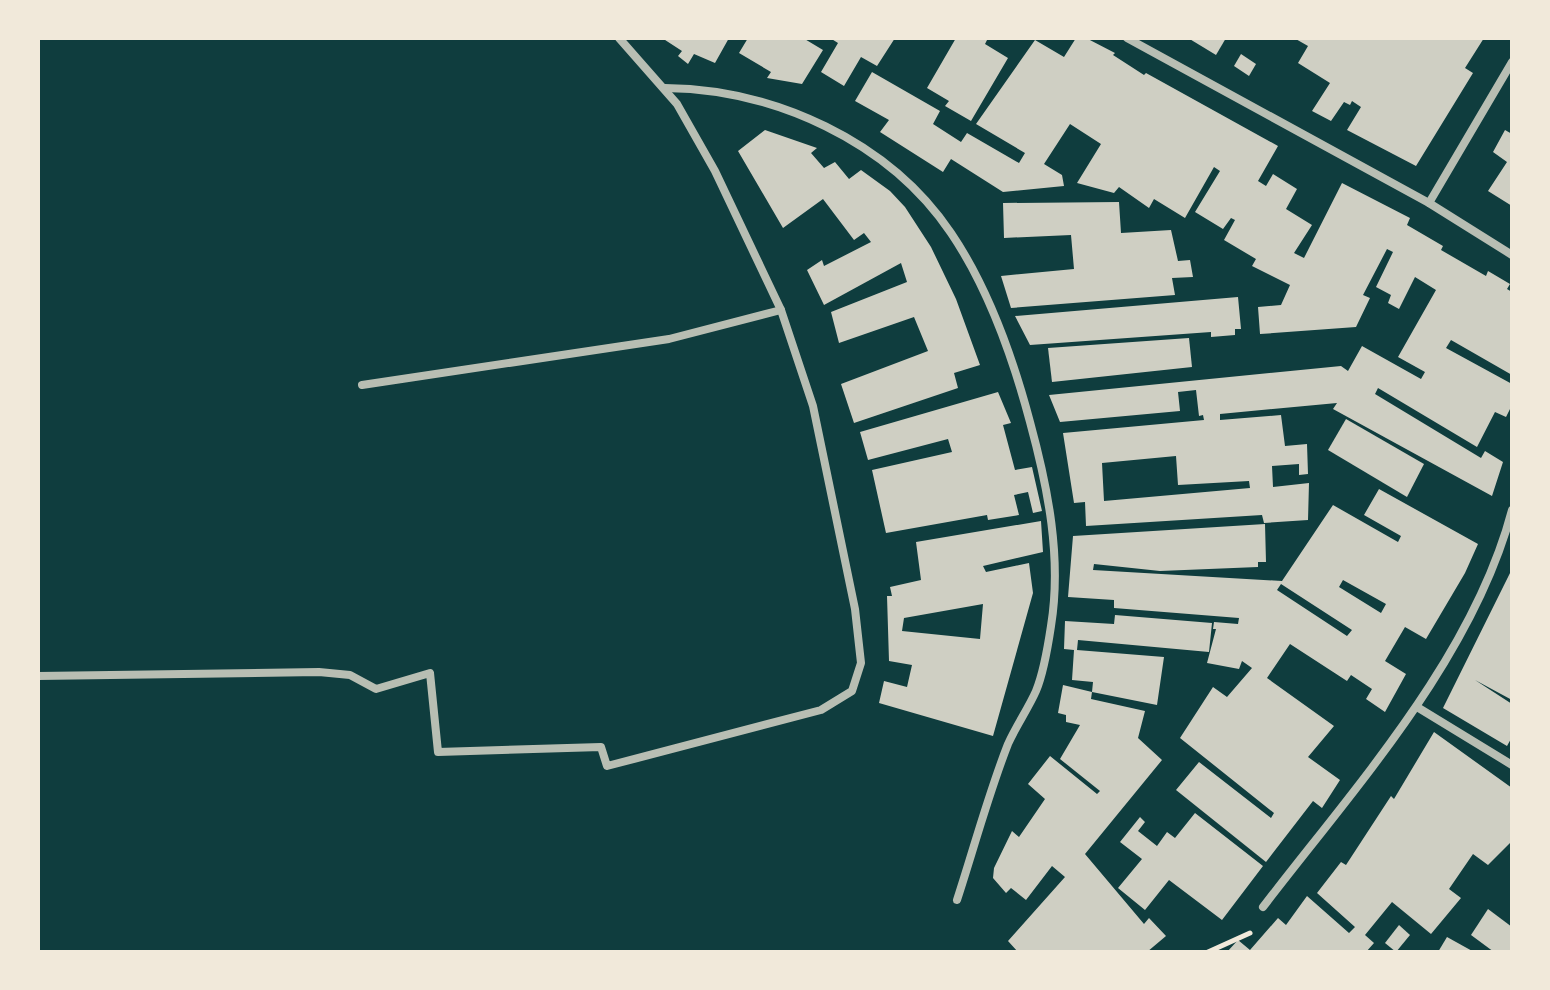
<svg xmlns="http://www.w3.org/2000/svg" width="1550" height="990" font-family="'Fira Sans',sans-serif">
<rect width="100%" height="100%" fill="#0f3d3e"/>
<g fill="#cfcfc3" fill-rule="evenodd">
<path d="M662,38H729L715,63L694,54L688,64L678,56L682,51Z"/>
<path d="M748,38H803L823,50L802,84L767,78L771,72L739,53Z"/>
<path d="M830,38H895L877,66L861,57L844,86L821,72L838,43Z"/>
<path d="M956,38H988L985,44L1008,58L971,121L945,106L949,101L927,88Z"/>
<path d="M1076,38H1086L1115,53L1113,55L1144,75L1146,73L1278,146L1258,181L1266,186L1273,174L1297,189L1286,209L1312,225L1294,253L1304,258L1342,183L1410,218L1407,225L1443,246L1441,250L1486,276L1488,271L1510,284L1507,289L1512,292V375L1451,340L1446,348L1512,384V405L1506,417L1495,412L1477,447L1378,388L1375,394L1481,458L1485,451L1503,462L1492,496L1333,409L1337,403L1220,414V420L1281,415L1285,446L1307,444L1308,474L1299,475V464L1272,466L1273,487L1309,483L1308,520L1264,523L1262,515L1086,526L1085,502L1074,503L1063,433L1204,420L1203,415L1199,416L1196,390L1178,392L1180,411L1060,422L1049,395L1341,366L1348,371L1362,346L1421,379L1425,372L1398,357L1436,290L1415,277L1399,309L1388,303L1391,295L1376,287L1393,252L1387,249L1363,295L1370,298L1356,327L1260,334L1258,307L1281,305L1290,285L1252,266L1256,259L1224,240L1235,220L1231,218L1223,229L1195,212L1220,171L1214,167L1185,218L1154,199L1149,208L1119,187L1114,193L1077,183L1101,144L1070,124L1044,164L1062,175L1064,186L1003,192L951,159L943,172L880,132L889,120L855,101L872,72L940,111L933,124L961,142L967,133L1019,163L1025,153L976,124L1035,40L1064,57ZM1176,456L1178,485L1249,481L1250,488L1104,501L1102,463Z"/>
<path d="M1188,38H1226L1216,55Z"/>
<path d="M1294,38H1484L1465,68L1473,73L1416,166L1347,130L1361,107L1352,101L1350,105L1344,102L1331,121L1312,111L1330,83L1298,63L1308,46Z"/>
<path d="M1241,54L1256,64L1249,76L1234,66Z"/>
<path d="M765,130L817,148L811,153L824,168L835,162L849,179L861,170L890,191L905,207L931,247L956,299L980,365L954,373L958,388L854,423L841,384L928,351L914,317L839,343L831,312L907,282L901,263L824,305L807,270L822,260L824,266L871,242L864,233L854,240L823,199L783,228L738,151Z"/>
<path d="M1505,130L1512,134V206L1488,191L1507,162L1493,152Z"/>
<path d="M1119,202L1121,233L1171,230L1178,261L1190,260L1193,277L1172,278L1175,295L1011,308L1001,276L1074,269L1071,235L1004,238L1003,203Z"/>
<path d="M1238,297L1241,329H1235V335L1211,337V332L1030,345L1015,316Z"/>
<path d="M1189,338L1192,367L1052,382L1048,348Z"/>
<path d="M998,392L1011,423L1003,425L1015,470L1032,467L1042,511L1033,513L1028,492L1014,495L1019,515L988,520L987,515L886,533L872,470L952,452L948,439L868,460L860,432Z"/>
<path d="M1346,419L1424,464L1407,497L1328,450Z"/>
<path d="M1379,489L1478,544L1465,573L1426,639L1405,627L1385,661L1406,674L1385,712L1366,699L1372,689L1351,675L1347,681L1290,644L1267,678L1334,726L1308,757L1340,780L1322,808L1313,801L1266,862L1176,790L1199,762L1271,818L1274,813L1180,738L1213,687L1227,697L1252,668L1242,661L1239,669L1207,663L1216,629H1213L1214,622L1238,624L1239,618L1114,608V600L1068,597L1073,536L1265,524L1266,562H1258V567L1160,571L1094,564L1093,570L1282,581L1333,505L1398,542L1401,536L1364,515ZM1343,580L1386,604L1381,613L1339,587ZM1281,584L1352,630L1347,636L1277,590Z"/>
<path d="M1041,521L1043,552L983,566L986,572L1029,563L1033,593L993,736L879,703L884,681L907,687L912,665L889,661L887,596H892L890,587L921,580L916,542ZM983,604L980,639L902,631L904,618Z"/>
<path d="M1512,569V700L1475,680L1512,704V737L1507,746L1443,708Z"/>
<path d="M1115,615L1212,623L1209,652L1078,640L1077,650L1164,657L1157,705L1092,692L1091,699L1145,711L1138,738L1162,760L1085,854L1144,924L1149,918L1166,936L1147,952H1018L1008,941L1065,877L1052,866L1026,900L1011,888L1006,893L993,878L994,868L1012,831L1019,837L1045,799L1028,784L1050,756L1097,794L1100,791L1060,759L1080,725L1066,722V715L1058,713L1063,685L1092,692L1093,682L1072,680L1074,650L1064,649L1065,621L1114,624Z"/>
<path d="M1434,732L1512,788V841L1488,865L1473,854L1449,889L1461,898L1431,934L1392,902L1365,935L1374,943L1366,952H1227L1238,940L1250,950L1278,918L1286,925L1307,896L1349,933L1355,927L1317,893L1341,862L1346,865L1391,796L1394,799Z"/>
<path d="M1195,813L1263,866L1222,920L1169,880L1145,910L1118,888L1142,859L1120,842L1140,817L1145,822L1138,831L1157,846L1167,832L1175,838Z"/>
<path d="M1488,909L1512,927V952H1494L1471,935Z"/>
<path d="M1399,925L1410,935L1396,952L1385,943Z"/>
<path d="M1447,937L1474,952H1438Z"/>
</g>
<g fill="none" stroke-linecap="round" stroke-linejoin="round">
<path stroke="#f1e9da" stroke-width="5" d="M1208,952L1250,933"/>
<g stroke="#b8beb3" stroke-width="8">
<path d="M1127,38L1429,203L1512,255"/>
<path d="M665,88C774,89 889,141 951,233C989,289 1013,358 1030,422C1048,488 1062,558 1051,626C1048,646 1044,672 1036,691C1028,709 1016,726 1008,744C988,795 974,848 957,900"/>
<path d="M1429,203L1512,62"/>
<path d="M362,385L669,339L781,310"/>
<path d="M38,676L319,672L350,675L376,689L430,673L438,752L601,747L607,766L821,710L852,691L861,663L855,609L813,406L781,310L715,171L677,104L619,38"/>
<path d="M1417,707L1512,765"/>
<path d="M1263,907C1355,787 1473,658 1512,510"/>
</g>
</g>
<rect width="1550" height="990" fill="none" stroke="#f1e9da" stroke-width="80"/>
</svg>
